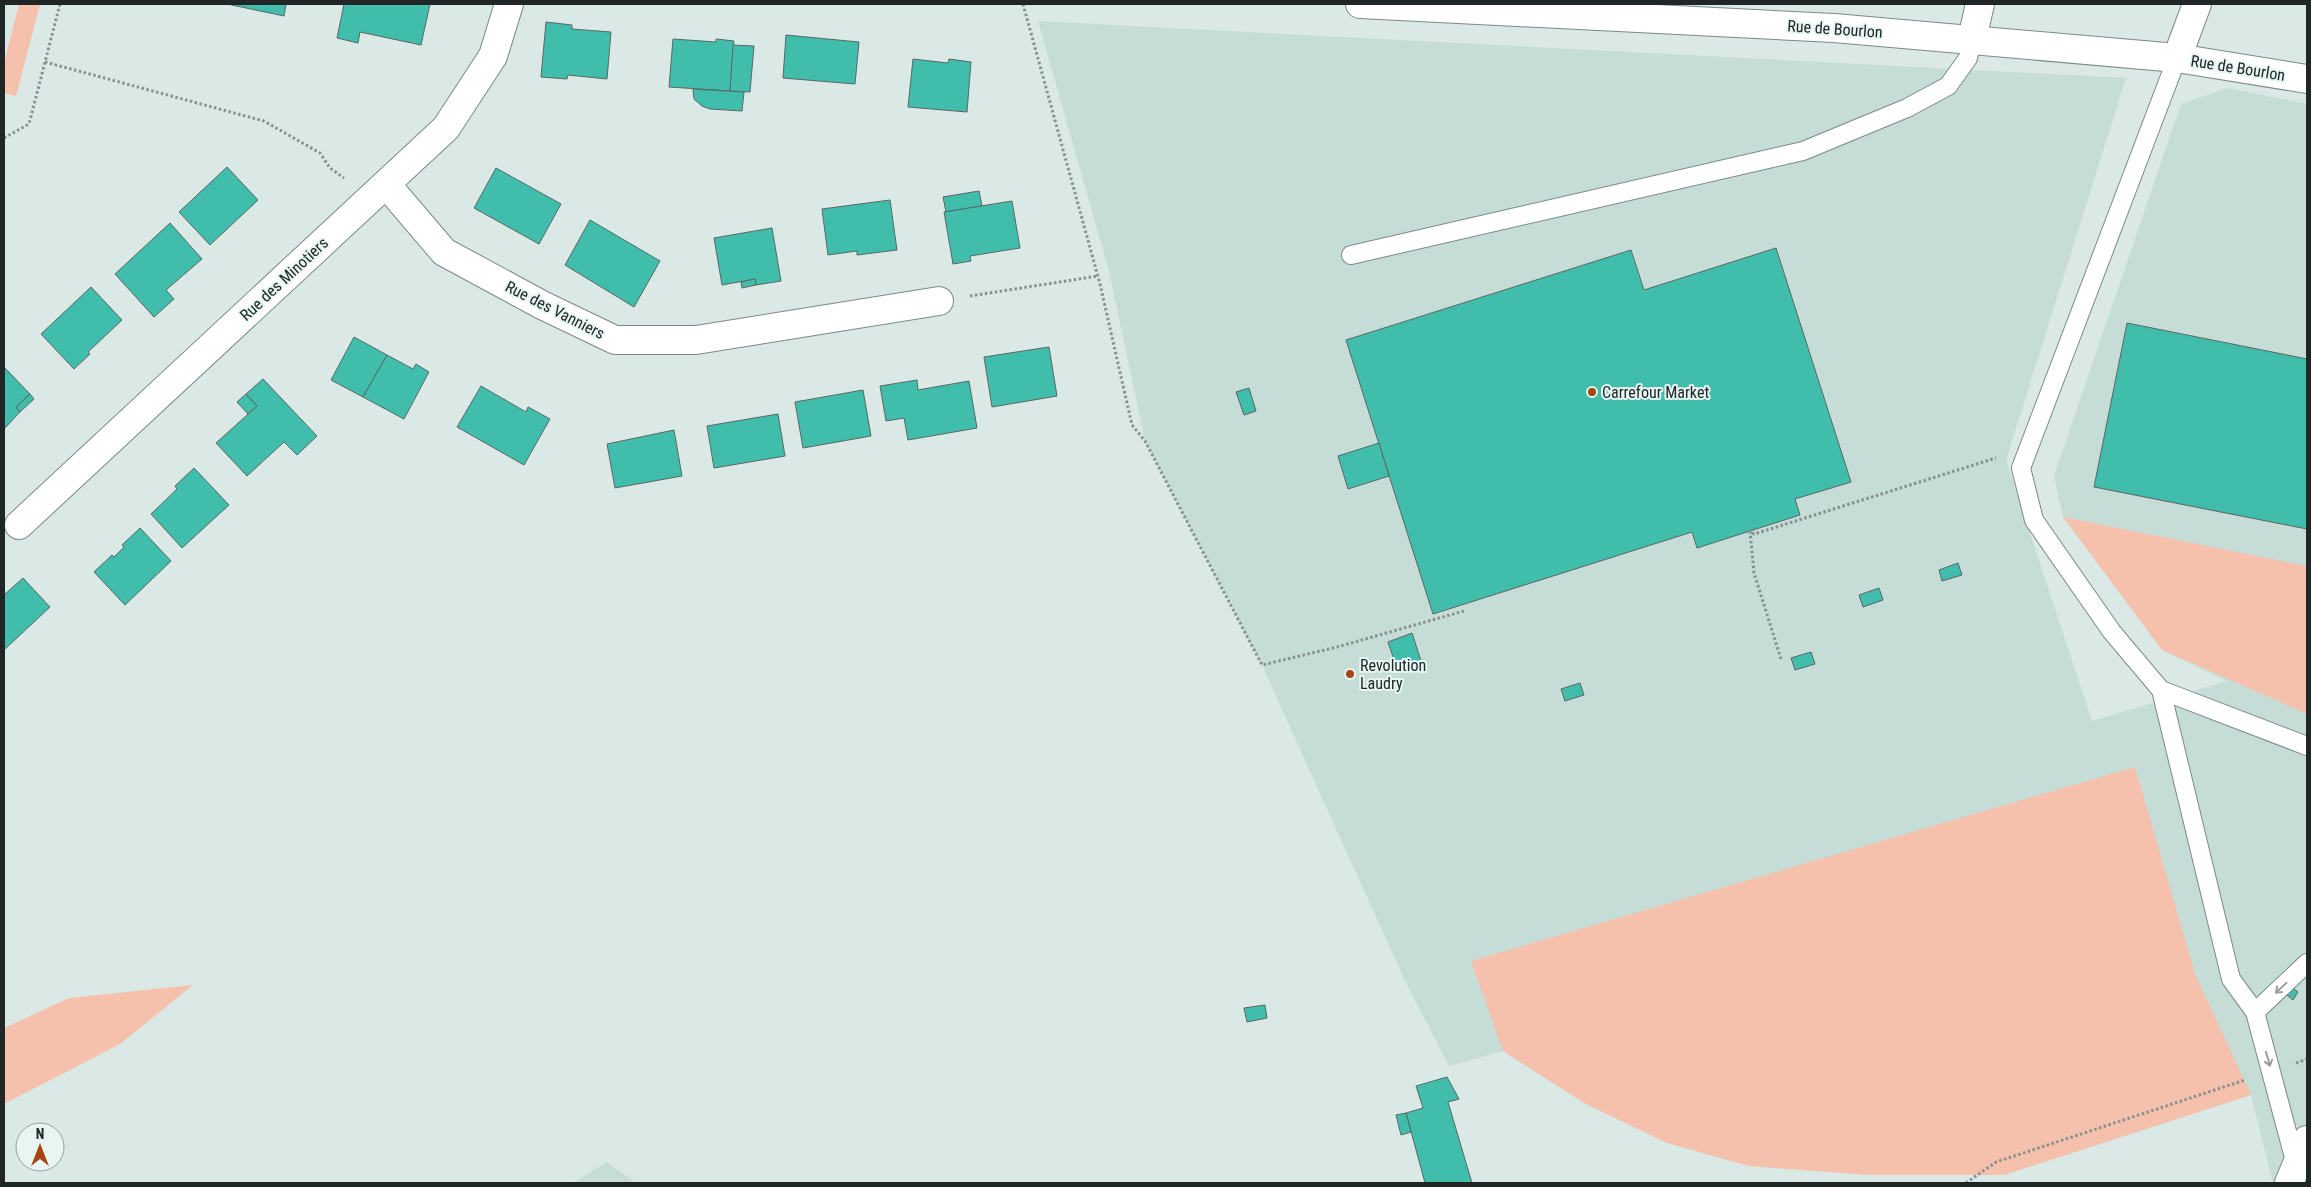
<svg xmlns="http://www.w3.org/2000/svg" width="2311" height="1187" font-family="'Roboto Condensed',sans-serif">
<rect width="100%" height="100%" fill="#dae9e5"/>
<g fill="#c5dcd7">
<path d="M1038,21L2126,78L2006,460L2092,721L2227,681L2162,650L2063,517L2054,476L2181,104L2227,88L2307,104V1183H2273L2251,1095L2004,1175H1870L1749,1166L1667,1143L1586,1104L1503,1051L1449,1066L1405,981L1262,665L1145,441L1109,271Z"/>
<path d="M607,1162L636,1183H573Z"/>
</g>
<g fill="#f6c1ac">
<path d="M19,4H40L16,96L4,93V63Z"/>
<path d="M2063,517L2307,566V714L2162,650Z"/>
<path d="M2135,767L2195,974L2251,1095L2004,1175H1870L1749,1166L1667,1143L1586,1104L1503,1051L1471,961Z"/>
<path d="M193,985L120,1044L4,1104V1028L69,998Z"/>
</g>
<g fill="#41bdab" stroke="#5a6764">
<path d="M227,4H286L284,16Z"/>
<path d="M344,4H430L421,45L360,32L358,43L337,38Z"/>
<path d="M546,22L572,25V29L611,32L607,79L568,75L567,79L541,77Z"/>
<path d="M786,35L859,42L855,84L783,78Z"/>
<path d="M673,39L716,42V39L734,41L730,91L669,87Z"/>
<path d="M733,45L754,46L750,92L730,91Z"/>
<path d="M913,59L948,63L949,59L971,62L967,112L908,107Z"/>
<path d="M693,89L744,92L742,111L710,109L702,106L694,99Z"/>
<path d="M227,167L258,200L210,245L179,212Z"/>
<path d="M496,168L561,204L539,244L474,208Z"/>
<path d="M979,191L982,206L946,212L943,197Z"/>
<path d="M890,200L897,250L857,255V251L828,255L822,209Z"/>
<path d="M1012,201L1020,248L970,256L971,261L953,264L944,212Z"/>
<path d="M590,220L660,261L634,307L565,265Z"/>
<path d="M170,223L202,259L166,290L174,299L154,317L115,274Z"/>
<path d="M772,228L781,281L756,285L755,279L722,285L714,238Z"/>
<path d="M1776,248L1851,482L1795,499L1800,515L1750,531L1697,548L1692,532L1433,614L1346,340L1631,250L1644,290Z"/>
<path d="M755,279L756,285L742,288L741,282Z"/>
<path d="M91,287L122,320L88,352L90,354L74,369L41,334Z"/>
<path d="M2127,323L2307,359V529L2094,487Z"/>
<path d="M354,337L387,355L363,397L331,380Z"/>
<path d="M1049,347L1057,396L992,407L984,357Z"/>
<path d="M387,355L413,369L416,364L429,372L404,419L363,397Z"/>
<path d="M4,367L30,394L16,407L20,412L4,429Z"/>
<path d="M263,379L317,436L297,455L284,442L247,476L216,443L257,406L246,394Z"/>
<path d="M917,380L918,390L969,381L977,428L908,440L904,418L886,421L880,386Z"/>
<path d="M481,386L526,412L528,407L550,419L524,465L457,427Z"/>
<path d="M1249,388L1256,411L1244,415L1236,392Z"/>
<path d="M863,390L871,436L803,448L795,402Z"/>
<path d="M30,394L34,399L20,412L16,407Z"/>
<path d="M246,394L257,406L248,414L237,402Z"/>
<path d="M778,414L785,456L714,468L707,426Z"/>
<path d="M674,430L682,476L615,488L607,444Z"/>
<path d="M1379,443L1389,476L1348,489L1338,456Z"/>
<path d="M194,468L229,505L182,548L151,514L177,489L175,486Z"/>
<path d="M140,528L171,561L125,605L94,572L112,555L114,557L124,547L122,545Z"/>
<path d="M1958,563L1962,575L1942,581L1939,570Z"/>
<path d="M23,578L50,607L4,650V595Z"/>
<path d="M1879,588L1883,600L1863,607L1859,595Z"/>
<path d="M1412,633L1422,664L1398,672L1388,642Z"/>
<path d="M1811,652L1815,664L1795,670L1791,658Z"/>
<path d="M1580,683L1584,695L1565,701L1561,689Z"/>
<path d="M2293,988L2298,992L2293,1000L2287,995Z"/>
<path d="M1265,1005L1267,1018L1247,1022L1244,1008Z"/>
<path d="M1447,1077L1459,1099L1448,1102L1472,1183H1425L1406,1113L1423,1108L1416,1086Z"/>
<path d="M1406,1113L1411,1132L1401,1135L1396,1115Z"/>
</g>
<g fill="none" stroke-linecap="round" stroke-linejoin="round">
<defs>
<g id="service">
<path d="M2177,58L2021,468L2034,520L2112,632L2161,690L2231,979L2255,1012L2296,1165"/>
<path d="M1351,255L1803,151L1907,108L1948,86L1968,58L1972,39"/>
<path d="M2161,690L2307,746"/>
<path d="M2255,1012L2307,963"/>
</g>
<g id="minor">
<path d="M1360,4L1834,28L2177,58L2307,79"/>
<path d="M1972,39L1980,4"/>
<path d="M2177,58L2197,4"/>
<path d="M386,184L444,252L542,305L615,340H696L939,301"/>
<path d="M19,525L446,128L493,56L509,4"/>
<path d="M2289,1183L2307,1140"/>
</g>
</defs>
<use href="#service" stroke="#7c8a87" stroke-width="20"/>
<use href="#minor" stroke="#7c8a87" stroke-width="30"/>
<g stroke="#87928f" stroke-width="3" stroke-dasharray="2.5 2.5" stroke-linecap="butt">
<path d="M1023,4L1100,284L1132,425L1145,441L1262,665L1337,647L1464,611"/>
<path d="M45,62L264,121L320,153L330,168L344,178"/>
<path d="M4,138L29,124L60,4"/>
<path d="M970,296L1098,276"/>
<path d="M1781,659L1754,573L1750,531L1754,534L1996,458"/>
<path d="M2296,1063L2307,1059"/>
<path d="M1966,1183L1996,1162L2245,1080"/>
</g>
<use href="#service" stroke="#fff" stroke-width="18"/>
<use href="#minor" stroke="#fff" stroke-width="28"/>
</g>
<defs><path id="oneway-shaft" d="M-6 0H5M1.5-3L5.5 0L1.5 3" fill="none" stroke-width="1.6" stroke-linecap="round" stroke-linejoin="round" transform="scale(1.25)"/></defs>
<g stroke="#9b9d9d">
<use href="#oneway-shaft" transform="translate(2281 988) rotate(137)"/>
<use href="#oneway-shaft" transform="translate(2268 1059) rotate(74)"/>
</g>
<g fill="#a94512" stroke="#e7f6f3" stroke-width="2">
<circle cx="1592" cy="392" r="5"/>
<circle cx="1350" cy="674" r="5"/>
</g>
<g text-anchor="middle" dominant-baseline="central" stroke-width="4" stroke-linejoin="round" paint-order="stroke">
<g font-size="16" fill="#202625" stroke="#e7f6f3">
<text transform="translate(1835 29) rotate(4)">Rue de Bourlon</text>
<text transform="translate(2238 68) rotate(9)">Rue de Bourlon</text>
<text transform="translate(284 279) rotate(-43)">Rue des Minotiers</text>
<text transform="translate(555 310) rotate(27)">Rue des Vanniers</text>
</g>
<g font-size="16" fill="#202625" stroke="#e7f6f3" text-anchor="start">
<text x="1602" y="392">Carrefour Market</text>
<text x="1360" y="665">Revolution<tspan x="1360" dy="18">Laudry</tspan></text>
</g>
</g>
<rect width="2311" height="1187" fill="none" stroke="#202625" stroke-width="10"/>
<g transform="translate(40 1147)"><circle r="24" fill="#e7f6f3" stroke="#97a3a1"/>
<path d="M0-4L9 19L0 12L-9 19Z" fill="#a94512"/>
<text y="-8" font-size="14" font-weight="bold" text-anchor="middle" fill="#202625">N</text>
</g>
</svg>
